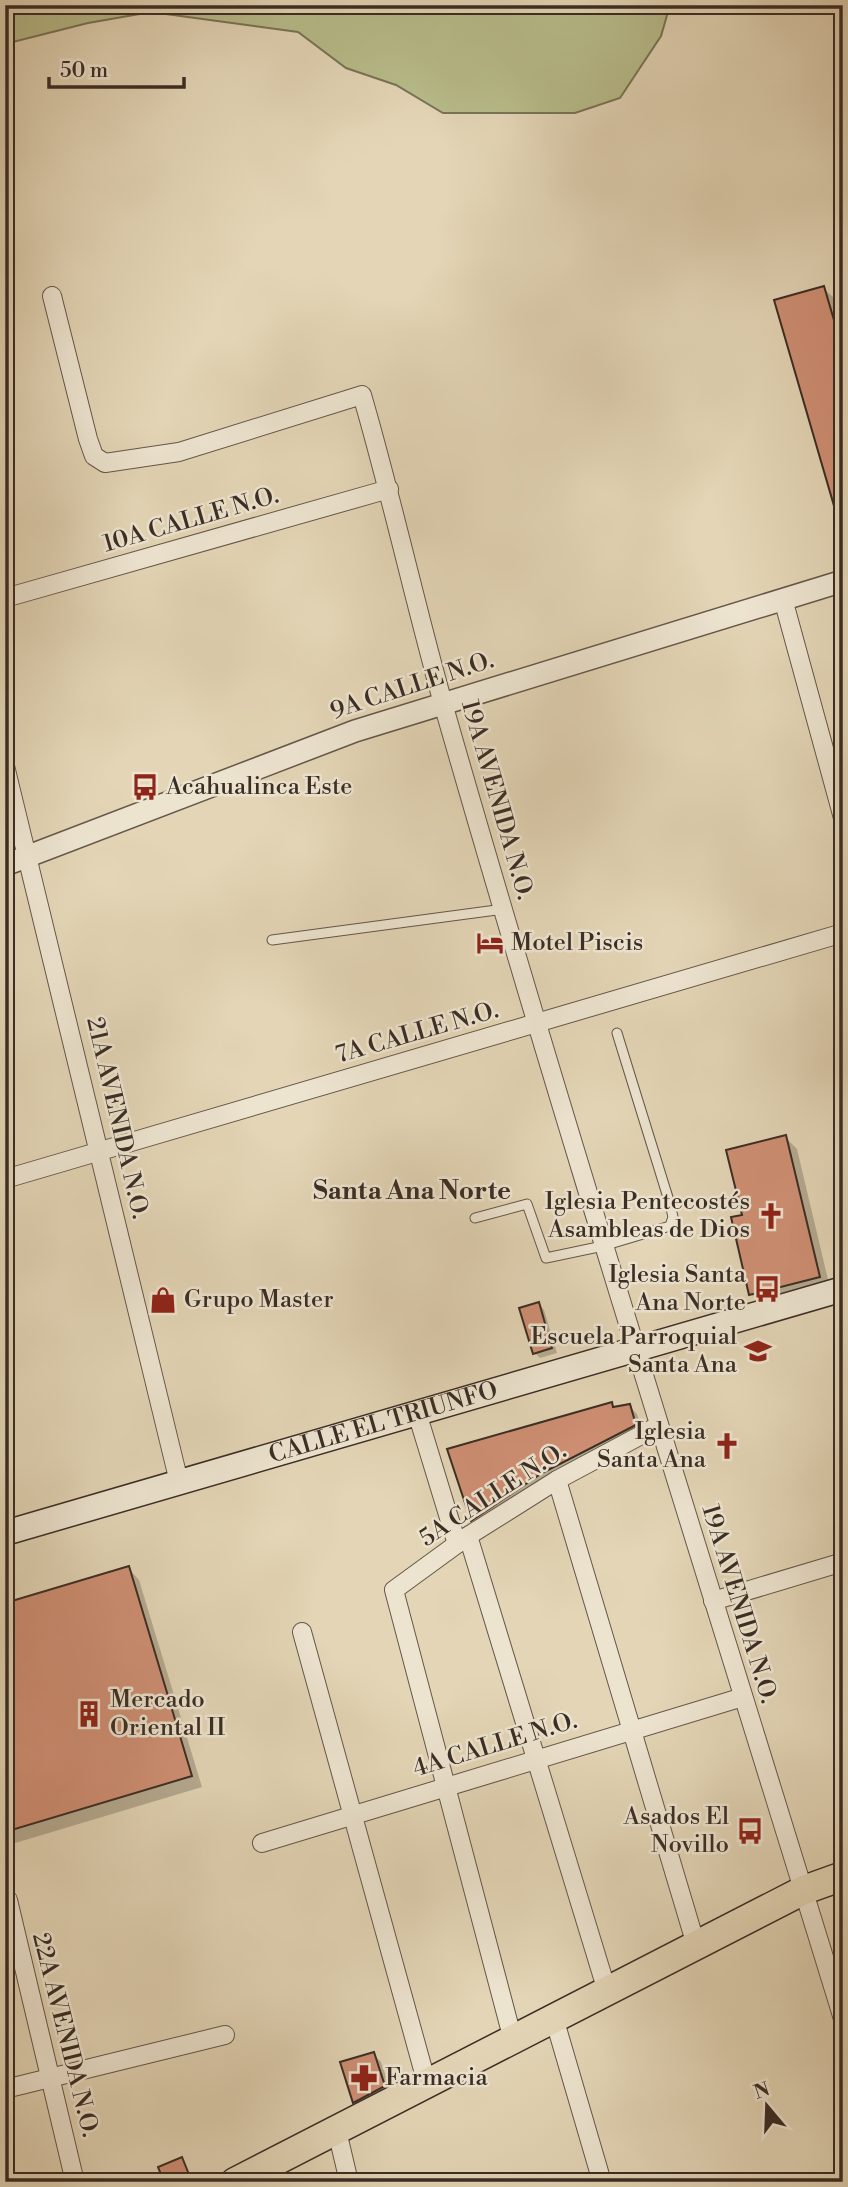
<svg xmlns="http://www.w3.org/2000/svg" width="848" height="2187" font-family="'Libre Bodoni',serif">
<rect width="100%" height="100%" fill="#e3d5b6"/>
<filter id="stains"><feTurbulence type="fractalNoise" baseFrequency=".00286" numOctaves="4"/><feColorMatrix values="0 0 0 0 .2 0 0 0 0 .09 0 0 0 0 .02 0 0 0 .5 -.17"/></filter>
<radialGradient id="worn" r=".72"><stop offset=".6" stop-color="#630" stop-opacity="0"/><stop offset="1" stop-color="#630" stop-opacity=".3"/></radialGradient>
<path fill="#b8bc8b" stroke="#797458" stroke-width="2" d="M5,5H670L661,36L620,98L575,113H443L396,85L346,68L298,32L151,12L88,23L5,44Z"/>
<g fill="#0003">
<path d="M823,288L834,298L843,328V530L776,301Z"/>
<path d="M785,1137L797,1149L830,1288L762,1305L751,1294L744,1216Z"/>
<path d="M539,1304L544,1310L557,1353L540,1358L535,1353Z"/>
<path d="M612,1404L615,1408L629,1406L637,1414L644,1433L481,1528L473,1520Z"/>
<path d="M128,1568L139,1580L202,1787L12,1844L5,1837V1604Z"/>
<path d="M373,2054L381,2062L392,2095L363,2110L355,2102Z"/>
<path d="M181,2159L194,2182H166Z"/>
</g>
<g fill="#cf8f74" stroke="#3a2d25" stroke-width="2">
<path d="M824,286L843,351V522L839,523L774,300Z"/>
<path d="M786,1135L820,1277L749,1295L731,1217L742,1215L726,1150Z"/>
<path d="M539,1302L552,1348L533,1354L519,1308Z"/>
<path d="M612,1402L613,1407L630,1404L636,1425L542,1473L471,1521L447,1449Z"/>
<path d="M129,1566L192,1776L5,1832V1603Z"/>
<path d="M374,2052L385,2086L353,2103L340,2062Z"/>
<path d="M182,2157L192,2182H164L158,2167Z"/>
</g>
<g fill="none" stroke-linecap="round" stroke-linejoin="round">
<defs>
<g id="service">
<path d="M272,940L504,909"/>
<path d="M475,1218L527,1204L546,1258L603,1246L670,1226L673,1217L670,1204L617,1033"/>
</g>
<g id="minor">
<path d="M52,296L88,439L94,456L105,463L179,452L362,395C392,498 415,604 444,707C570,1147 709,1582 843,2019"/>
<path d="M5,598L389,489"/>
<path d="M783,599L843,818"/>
<path d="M5,766L179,1482"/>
<path d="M5,1179L843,933"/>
<path d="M417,1413L457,1544"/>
<path d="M557,1480L696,1945"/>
<path d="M468,1536L607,1991"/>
<path d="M713,1601L843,1562"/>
<path d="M302,1632L427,2084"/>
<path d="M262,1843L743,1697"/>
<path d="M8,1900L75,2182"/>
<path d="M554,2018L602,2182"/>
<path d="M513,2040L394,1590L468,1536L557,1480L658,1426"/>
<path d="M5,2089L225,2035"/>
<path d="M337,2131L349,2182"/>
</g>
<path id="tertiary" d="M5,865L355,731L843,581"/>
<g id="secondary">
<path id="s1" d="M5,1533L843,1289"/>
</g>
<path id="primary" d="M235,2182L804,1890L843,1876"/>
</defs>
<use href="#service" stroke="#645749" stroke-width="11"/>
<use href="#minor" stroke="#645749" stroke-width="20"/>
<use href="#tertiary" stroke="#645749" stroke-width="24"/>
<use href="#secondary" stroke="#3a2d25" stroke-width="27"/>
<use href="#primary" stroke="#3a2d25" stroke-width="31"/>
<use href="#service" stroke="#ede4d0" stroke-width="9"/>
<use href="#minor" stroke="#ede4d0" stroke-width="18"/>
<use href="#tertiary" stroke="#ede4d0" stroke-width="21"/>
<use href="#secondary" stroke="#ede4d0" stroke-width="24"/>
<use href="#primary" stroke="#e3d5b6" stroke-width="28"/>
</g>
<defs>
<symbol id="bus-bare" viewBox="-9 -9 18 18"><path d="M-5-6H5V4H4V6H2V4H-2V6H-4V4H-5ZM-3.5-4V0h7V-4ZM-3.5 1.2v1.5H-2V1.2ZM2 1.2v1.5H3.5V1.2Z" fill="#8f2418" stroke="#ede4d0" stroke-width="2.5" paint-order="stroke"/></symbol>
<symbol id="hotel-bare" viewBox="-9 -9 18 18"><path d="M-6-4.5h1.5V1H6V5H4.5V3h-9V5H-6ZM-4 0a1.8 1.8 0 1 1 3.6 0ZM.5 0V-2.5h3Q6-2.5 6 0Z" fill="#8f2418" stroke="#ede4d0" stroke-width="2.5" paint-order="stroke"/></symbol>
<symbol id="church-bare" viewBox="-9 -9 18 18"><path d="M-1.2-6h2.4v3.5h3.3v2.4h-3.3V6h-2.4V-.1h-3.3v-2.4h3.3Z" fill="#8f2418" stroke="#ede4d0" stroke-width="2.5" paint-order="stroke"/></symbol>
<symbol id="shop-bare" viewBox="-9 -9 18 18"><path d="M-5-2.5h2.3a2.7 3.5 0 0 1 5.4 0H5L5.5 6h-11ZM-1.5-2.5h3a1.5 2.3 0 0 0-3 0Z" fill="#8f2418" stroke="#ede4d0" stroke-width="2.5" paint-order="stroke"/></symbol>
<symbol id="school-bare" viewBox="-9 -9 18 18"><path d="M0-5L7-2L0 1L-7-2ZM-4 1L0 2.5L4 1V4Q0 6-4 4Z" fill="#8f2418" stroke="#ede4d0" stroke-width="2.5" paint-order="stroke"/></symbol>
<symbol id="building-bare" viewBox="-9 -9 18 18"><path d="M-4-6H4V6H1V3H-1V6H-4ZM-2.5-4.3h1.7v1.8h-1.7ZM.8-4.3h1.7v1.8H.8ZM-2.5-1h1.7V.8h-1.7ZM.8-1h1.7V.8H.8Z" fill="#8f2418" stroke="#ede4d0" stroke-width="2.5" paint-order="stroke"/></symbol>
<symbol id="pharmacy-bare" viewBox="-9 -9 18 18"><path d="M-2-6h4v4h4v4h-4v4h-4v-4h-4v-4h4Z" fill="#8f2418" stroke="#ede4d0" stroke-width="2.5" paint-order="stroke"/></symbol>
</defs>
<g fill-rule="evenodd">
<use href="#bus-bare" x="126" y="768" width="38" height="38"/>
<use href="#hotel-bare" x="471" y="924" width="38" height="38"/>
<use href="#church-bare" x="752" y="1197" width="38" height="38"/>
<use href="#bus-bare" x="748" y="1270" width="38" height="38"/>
<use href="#shop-bare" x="144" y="1281" width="38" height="38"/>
<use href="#school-bare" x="739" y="1332" width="38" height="38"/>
<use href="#church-bare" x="708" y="1427" width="38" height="38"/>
<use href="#building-bare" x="70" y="1695" width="38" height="38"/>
<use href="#bus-bare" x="731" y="1812" width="38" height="38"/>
<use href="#pharmacy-bare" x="345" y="2059" width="38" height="38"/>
</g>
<g text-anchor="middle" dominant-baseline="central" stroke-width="5" stroke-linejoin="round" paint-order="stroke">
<g font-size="24" fill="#3a2d25" stroke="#ede4d0">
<text transform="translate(191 520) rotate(-16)">10A CALLE N.O.</text>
<text transform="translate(412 686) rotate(-18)">9A CALLE N.O.</text>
<text transform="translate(497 800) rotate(74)">19A AVENIDA N.O.</text>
<text transform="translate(417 1033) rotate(-16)">7A CALLE N.O.</text>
<text transform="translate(117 1118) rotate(77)">21A AVENIDA N.O.</text>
<text stroke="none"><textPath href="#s1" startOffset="394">CALLE EL TRIUNFO</textPath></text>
<text transform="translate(493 1495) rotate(-33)">5A CALLE N.O.</text>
<text transform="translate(739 1604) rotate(73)">19A AVENIDA N.O.</text>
<text transform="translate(495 1745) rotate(-17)">4A CALLE N.O.</text>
<text transform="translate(65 2035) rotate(76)">22A AVENIDA N.O.</text>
</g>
<g font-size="24" fill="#3a2d25" stroke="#ede4d0" text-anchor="start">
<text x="166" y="787">Acahualinca Este</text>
<text x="511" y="943">Motel Piscis</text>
<text x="750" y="1202" text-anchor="end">Iglesia Pentecostés<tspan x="750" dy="28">Asambleas de Dios</tspan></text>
<text x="746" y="1275" text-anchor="end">Iglesia Santa<tspan x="746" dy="28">Ana Norte</tspan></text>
<text x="184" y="1300">Grupo Master</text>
<text x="737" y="1337" text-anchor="end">Escuela Parroquial<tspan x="737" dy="28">Santa Ana</tspan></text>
<text x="706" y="1432" text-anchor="end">Iglesia<tspan x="706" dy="28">Santa Ana</tspan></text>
<text x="110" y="1700">Mercado<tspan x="110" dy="28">Oriental II</tspan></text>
<text x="729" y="1817" text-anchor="end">Asados El<tspan x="729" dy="28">Novillo</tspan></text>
<text x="385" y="2078">Farmacia</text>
</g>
<g font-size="26" font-weight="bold" fill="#3a2d25" stroke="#ede4d0">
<text x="412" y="1191">Santa Ana Norte</text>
</g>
</g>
<rect width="848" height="2187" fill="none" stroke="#e3d5b6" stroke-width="28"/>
<rect x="7" y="7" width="834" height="2173" fill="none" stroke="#3a2d25" stroke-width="3.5"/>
<rect x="14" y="14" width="820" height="2159" fill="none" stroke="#3a2d25" stroke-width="2"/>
<g transform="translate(767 2106) rotate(341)" stroke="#ede4d0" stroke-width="5" paint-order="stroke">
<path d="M0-5L12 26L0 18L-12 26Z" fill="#3a2d25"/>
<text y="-10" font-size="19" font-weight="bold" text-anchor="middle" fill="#3a2d25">N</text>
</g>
<path d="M49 77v10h135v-10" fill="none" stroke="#3a2d25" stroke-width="3.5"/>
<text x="60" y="77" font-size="21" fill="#3a2d25" stroke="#ede4d0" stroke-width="5" paint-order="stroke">50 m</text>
<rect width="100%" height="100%" filter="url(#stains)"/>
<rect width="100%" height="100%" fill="url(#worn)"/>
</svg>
